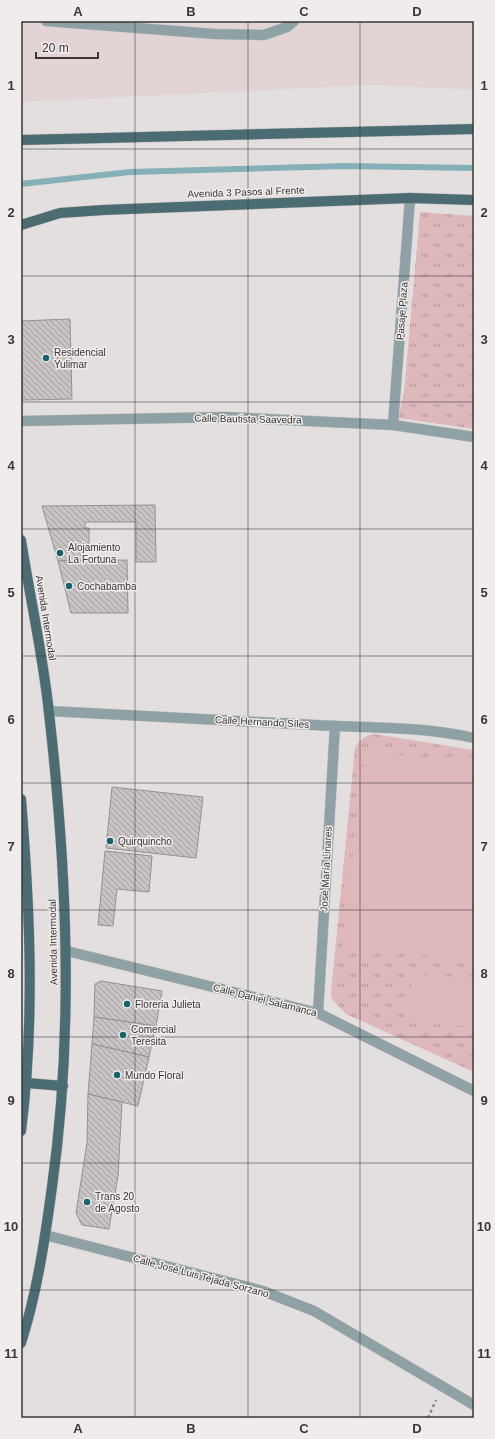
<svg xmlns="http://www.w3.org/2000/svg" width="495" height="1439" font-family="Arial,sans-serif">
<defs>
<pattern id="grass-tufts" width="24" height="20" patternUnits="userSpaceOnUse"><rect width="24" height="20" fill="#deb8ba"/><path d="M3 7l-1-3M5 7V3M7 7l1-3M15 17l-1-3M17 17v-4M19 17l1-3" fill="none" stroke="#b59698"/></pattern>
<pattern id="building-back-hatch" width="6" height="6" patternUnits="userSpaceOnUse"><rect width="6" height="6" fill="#c8c3c3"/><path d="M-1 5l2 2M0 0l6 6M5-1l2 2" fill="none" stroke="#a39f9f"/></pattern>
</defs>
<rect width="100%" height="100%" fill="#e4dfdf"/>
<path fill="#e2d3d4" d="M21,21H474V90L375,85L21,102Z"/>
<g fill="url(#grass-tufts)">
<path d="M420,212L474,216V429L398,418L404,393Z"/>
<path d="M374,734L474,750V1072L346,1014L332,999L331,992L355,748C360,739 365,736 374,734Z"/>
</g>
<g fill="#deb8ba">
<path d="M365,751L474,764V961L342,947Z"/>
<path d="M412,974L474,978V1027L408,1022Z"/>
</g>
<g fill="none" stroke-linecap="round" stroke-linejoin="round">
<path stroke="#85b0b8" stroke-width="6" d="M21,184L130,172L345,166L474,168"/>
</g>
<g fill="url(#building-back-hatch)" stroke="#969191">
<path d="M70,319L72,399L22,400L21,321Z"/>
<path d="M155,505L156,562H136V522H85V528H89V551H83L84,560L58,561L42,506Z"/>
<path d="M127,560L128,613H71L58,561Z"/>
<path d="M112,787L203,797L196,858L106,848Z"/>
<path d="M105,851L152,856L149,892L117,889L113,926L98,925Z"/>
<path d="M101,981L162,991L156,1026L94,1017L95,984Z"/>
<path d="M94,1017L156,1026L149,1057L92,1044Z"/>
<path d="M92,1044L149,1057L138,1106L88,1094Z"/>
<path d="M88,1094L122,1102L118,1176L109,1229L82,1225L76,1213L87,1143Z"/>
</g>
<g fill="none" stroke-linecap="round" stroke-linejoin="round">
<defs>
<g id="minor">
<path d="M46,21L215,34L264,35L287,27L294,21"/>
<path d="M21,421L225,417L393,425L474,437"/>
<path d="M393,425L410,198"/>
<path d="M49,711C138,716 226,720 315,725C368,728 422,726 474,738"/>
<path d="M67,951L318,1013L474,1091"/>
<path d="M318,1013L335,726"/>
<path d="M45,1235L263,1291L314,1311L474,1405"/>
</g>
<g id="major">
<path d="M21,140L474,129"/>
<path d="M21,225L60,213L103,210L410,198L474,200"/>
<path d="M21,540C30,598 43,655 49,713C67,871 74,1030 52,1187C45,1239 37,1293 21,1343"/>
<path d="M21,799C30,910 35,1021 21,1131"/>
<path d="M27,1083L63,1086"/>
</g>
</defs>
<use href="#minor" stroke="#c2bdbd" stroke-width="11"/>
<use href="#major" stroke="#c2bdbd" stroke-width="11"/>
<path stroke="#888585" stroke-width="2.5" stroke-dasharray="3 3" stroke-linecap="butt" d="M428,1418L436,1400"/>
<use href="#minor" stroke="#8ea1a4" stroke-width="10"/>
<use href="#major" stroke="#4a6c72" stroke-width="10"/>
</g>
<path fill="none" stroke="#383636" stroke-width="1" stroke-opacity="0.55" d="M135,21V1418M248,21V1418M360,21V1418M21,149H474M21,276H474M21,402H474M21,529H474M21,656H474M21,783H474M21,910H474M21,1037H474M21,1163H474M21,1290H474"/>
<g fill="#17636e" stroke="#f1ecec" stroke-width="1.5">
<circle cx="46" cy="358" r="4"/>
<circle cx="60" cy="553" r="4"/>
<circle cx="69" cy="586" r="4"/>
<circle cx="110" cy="841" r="4"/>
<circle cx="127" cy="1004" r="4"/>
<circle cx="123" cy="1035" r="4"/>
<circle cx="117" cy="1075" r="4"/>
<circle cx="87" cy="1202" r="4"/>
</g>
<g text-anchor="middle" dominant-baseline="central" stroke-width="3" stroke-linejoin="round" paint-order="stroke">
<g font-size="10" fill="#383636" stroke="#f1ecec">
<text transform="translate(246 192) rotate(-2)">Avenida 3 Pasos al Frente</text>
<text transform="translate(402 311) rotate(-86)">Pasaje Plaza</text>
<text transform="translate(248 419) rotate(1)">Calle Bautista Saavedra</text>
<text transform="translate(46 618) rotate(81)">Avenida Intermodal</text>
<text transform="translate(262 722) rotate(3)">Calle Hernando Síles</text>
<text transform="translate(326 869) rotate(-87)">José María Linares</text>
<text transform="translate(53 942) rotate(-91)">Avenida Intermodal</text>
<text transform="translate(265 1000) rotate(14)">Calle Daniel Salamanca</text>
<text transform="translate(201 1276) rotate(15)">Calle José Luis Tejada Sorzano</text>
</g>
<g font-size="10" fill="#383636" stroke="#f1ecec" text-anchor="start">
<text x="54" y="352">Residencial<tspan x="54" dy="12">Yulimar</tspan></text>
<text x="68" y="547">Alojamiento<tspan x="68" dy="12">La Fortuna</tspan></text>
<text x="77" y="586">Cochabamba</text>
<text x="118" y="841">Quirquincho</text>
<text x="135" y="1004">Floreria Julieta</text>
<text x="131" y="1029">Comercial<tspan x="131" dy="12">Teresita</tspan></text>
<text x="125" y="1075">Mundo Floral</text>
<text x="95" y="1196">Trans 20<tspan x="95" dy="12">de Agosto</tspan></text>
</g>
</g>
<rect width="495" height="1439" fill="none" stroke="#f1ecec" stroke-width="44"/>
<path d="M36 52v6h62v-6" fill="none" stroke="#383636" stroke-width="2"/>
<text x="42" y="52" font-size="12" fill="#383636" stroke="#f1ecec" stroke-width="3" paint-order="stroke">20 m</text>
<rect x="22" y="22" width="451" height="1395" fill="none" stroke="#383636" stroke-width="1.5"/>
<g font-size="13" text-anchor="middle" font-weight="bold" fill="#383636">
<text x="78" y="16">A</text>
<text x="191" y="16">B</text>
<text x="304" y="16">C</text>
<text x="417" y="16">D</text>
<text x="11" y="90">1</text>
<text x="484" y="90">1</text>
<text x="11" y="217">2</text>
<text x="484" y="217">2</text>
<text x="11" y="344">3</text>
<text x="484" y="344">3</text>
<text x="11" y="470">4</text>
<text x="484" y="470">4</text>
<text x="11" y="597">5</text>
<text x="484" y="597">5</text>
<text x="11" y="724">6</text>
<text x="484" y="724">6</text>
<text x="11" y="851">7</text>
<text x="484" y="851">7</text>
<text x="11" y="978">8</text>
<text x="484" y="978">8</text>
<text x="11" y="1105">9</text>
<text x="484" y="1105">9</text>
<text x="11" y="1231">10</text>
<text x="484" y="1231">10</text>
<text x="11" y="1358">11</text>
<text x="484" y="1358">11</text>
<text x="78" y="1433">A</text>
<text x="191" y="1433">B</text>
<text x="304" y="1433">C</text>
<text x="417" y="1433">D</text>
</g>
</svg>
